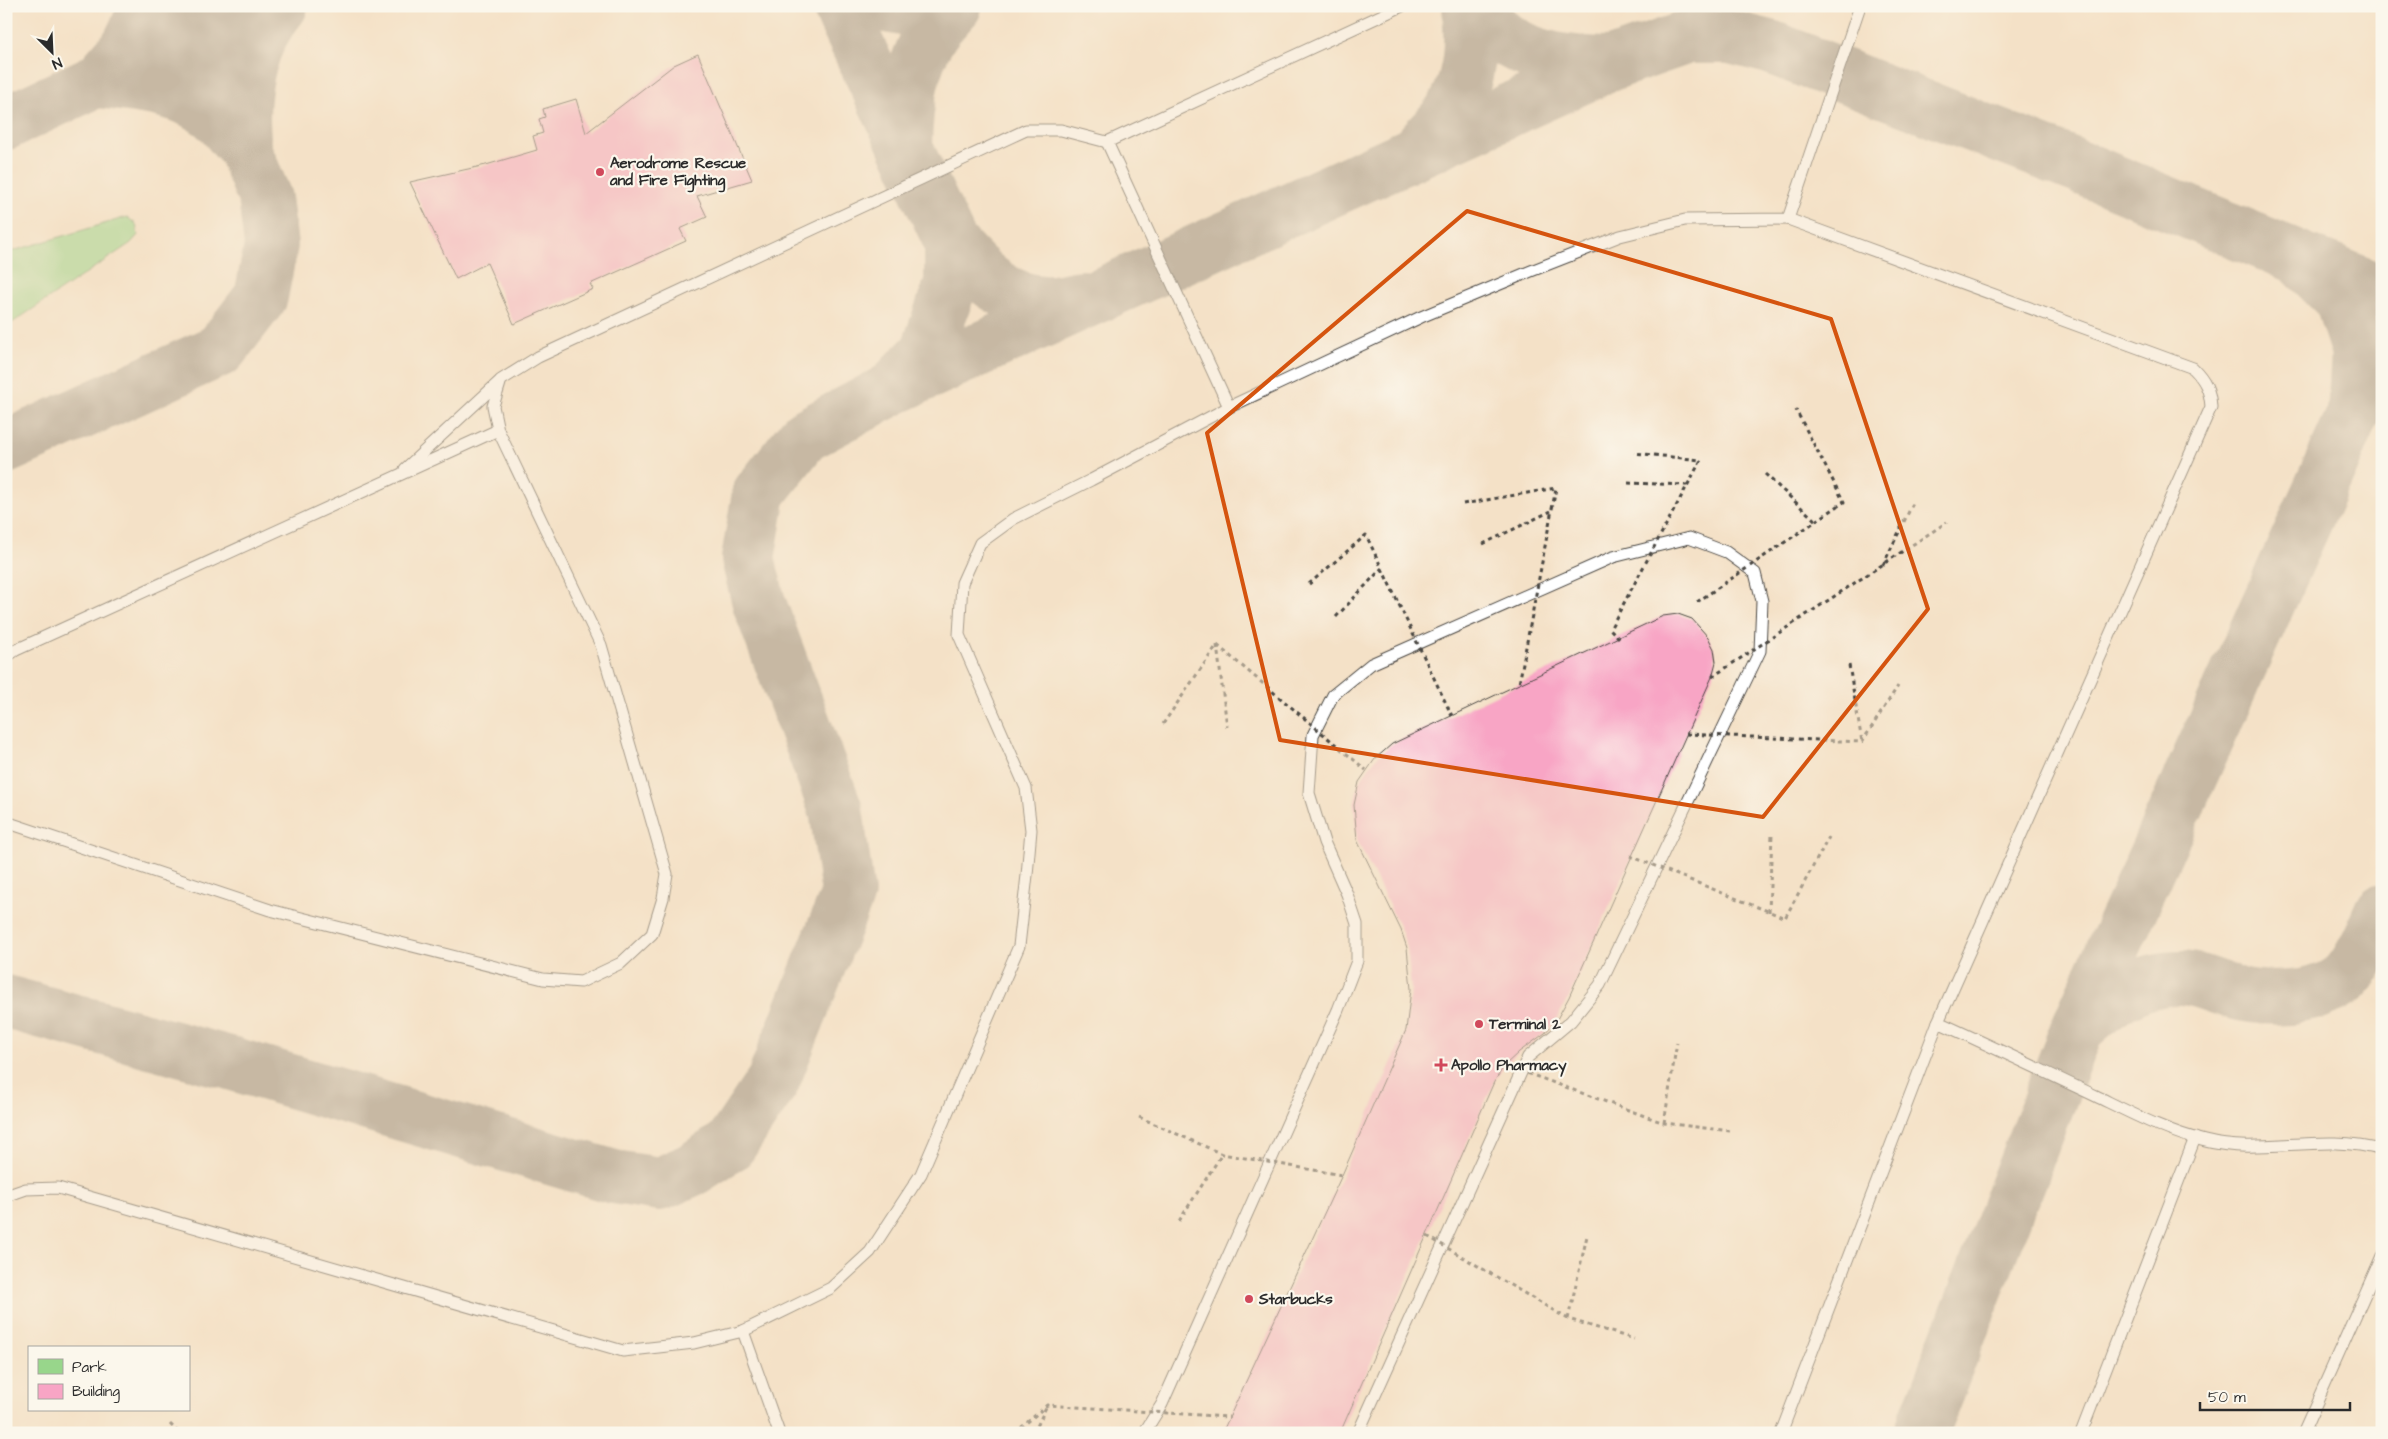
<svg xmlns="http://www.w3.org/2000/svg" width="2388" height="1439" font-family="'Architects Daughter',sans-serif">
<rect width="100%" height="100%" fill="#fbf7ec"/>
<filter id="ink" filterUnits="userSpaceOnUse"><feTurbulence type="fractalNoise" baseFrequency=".02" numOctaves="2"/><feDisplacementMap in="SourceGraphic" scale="10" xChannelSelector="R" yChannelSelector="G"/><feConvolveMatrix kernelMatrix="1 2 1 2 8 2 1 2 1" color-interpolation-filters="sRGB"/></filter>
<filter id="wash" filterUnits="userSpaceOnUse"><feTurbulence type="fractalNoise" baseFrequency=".0096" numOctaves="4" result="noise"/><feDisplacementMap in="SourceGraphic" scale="20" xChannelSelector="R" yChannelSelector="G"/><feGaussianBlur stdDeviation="1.12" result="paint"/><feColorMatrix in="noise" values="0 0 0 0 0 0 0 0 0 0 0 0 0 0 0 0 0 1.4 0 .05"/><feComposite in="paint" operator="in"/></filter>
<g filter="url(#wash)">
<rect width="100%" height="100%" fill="#f4e1c7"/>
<path fill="#98d68b" stroke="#62805b" d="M127,217L136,224L138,235L131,243L6,327V253Z"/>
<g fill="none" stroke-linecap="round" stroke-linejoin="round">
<g stroke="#908679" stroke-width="54">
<path d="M839,6L951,243V283L927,352L893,387"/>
<path d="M885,6L925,13L955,6"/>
<path d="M1477,6C1484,16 1492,28 1501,36C1533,60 1572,63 1611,64"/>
<path d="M100,78L128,46L147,6"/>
<path d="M97,81C136,86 180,88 212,113C222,121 230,133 238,142"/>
<path d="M6,123L255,6"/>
<path d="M244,138C240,91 249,42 281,6"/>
<path d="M905,146C906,108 910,66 932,33C938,24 947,15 954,7"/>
<path d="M1417,150C1426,139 1437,129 1446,118C1471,87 1472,44 1469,6"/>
<path d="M951,243C978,273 1007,305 1052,302C1062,301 1072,298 1083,297"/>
<path d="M6,447L220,350L261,297L271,245L265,198L183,6"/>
<path d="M6,1002L230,1063L614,1177L660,1184L693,1169L730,1145L773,1081L848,893L836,810L759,603L748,559L759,493L804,436L892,389L1611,64L1688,37H1730L1770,47L2077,166L2382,292"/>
<path d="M2078,1028C2109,1000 2137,978 2181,978C2197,978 2216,988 2232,992C2264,1001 2318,1001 2345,978C2361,963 2373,931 2382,911"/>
<path d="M1921,1433L2077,1029L2354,413L2358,353L2341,300L2301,260"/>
</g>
</g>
<g id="blocks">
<g fill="#f8a5c5">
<path d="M698,54L752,180L697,196L707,217L680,229L686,241L590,284L593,289L514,324L487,263L456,279L410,182L486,165L537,150L533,136L543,133L539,119L545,117L543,109L576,99L586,133L674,65Z"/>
<path d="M1678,614L1692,619L1708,637L1714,649L1716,662L1712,677L1569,997L1557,1019L1545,1033L1519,1052L1505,1065L1494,1082L1340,1433H1222L1342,1175L1406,1030L1411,989L1407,948L1401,930L1357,840L1354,805L1359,782L1375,759L1392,744L1663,616Z"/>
</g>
</g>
</g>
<g filter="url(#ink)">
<use href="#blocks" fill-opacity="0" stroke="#494642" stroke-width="1"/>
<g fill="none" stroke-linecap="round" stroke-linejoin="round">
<defs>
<g id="service">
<path d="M1788,219L2193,368C2205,380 2210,390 2211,407L1938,1022C1991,1046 2043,1071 2096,1096C2131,1113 2167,1132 2205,1141C2262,1156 2323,1132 2382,1150"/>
<path d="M1229,407L1107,142L1402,6"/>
<path d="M405,469L500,381"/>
<path d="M6,657L16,650L498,430"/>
<path d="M6,821L12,824L270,910L543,979L581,982L621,963L652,934L663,898L667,874L601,645L498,430L493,406L501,380L538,357L1026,130H1061L1107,142"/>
<path d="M6,1196L26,1189L58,1188L623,1351L694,1343L743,1331L831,1288L870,1252L921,1174L1019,946L1027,875L1031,830L1026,788L959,635L962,583L980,543L1013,519L1091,480L1229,407L1421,317L1531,271L1620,236L1685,220L1788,219L1860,6"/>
<path d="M743,1331L779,1433"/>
<path d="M1144,1433L1162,1404L1338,1010L1357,961V924L1347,894L1324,842L1309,793L1313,735L1333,695L1371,664L1613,557L1689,538L1726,552L1755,573L1762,601L1760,651L1600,985L1571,1021L1528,1057L1358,1433"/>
<path d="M1781,1433L1938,1022"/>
<path d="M2081,1433L2195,1138"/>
<path d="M2303,1433L2382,1256"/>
</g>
</defs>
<use href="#service" stroke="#494642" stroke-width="13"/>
<g stroke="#494642" stroke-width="3" stroke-dasharray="4 4" stroke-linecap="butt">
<path d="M1765,474L1816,521"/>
<path d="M1628,483L1687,485"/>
<path d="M1483,544L1551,511"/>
<path d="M1883,565L1914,501"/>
<path d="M1336,617L1382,568"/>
<path d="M1217,645L1227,727"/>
<path d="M1849,665L1862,742"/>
<path d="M1769,912L1772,834"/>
<path d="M1664,1123L1677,1042"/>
<path d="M1179,1221L1222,1154"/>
<path d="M1568,1319L1587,1236"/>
<path d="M170,1424L179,1433"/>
<path d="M1034,1433L1047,1405"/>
</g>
<use href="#service" stroke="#fff" stroke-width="11"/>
<g stroke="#494642" stroke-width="3" stroke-dasharray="4 4" stroke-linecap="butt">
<path d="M1463,504L1556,488L1519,684"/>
<path d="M1309,584L1366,535L1452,716"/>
<path d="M1697,602L1844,502L1796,410"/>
<path d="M1619,638L1610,629L1701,460L1634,453"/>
<path d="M1712,677L1947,522"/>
<path d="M1163,724L1217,645L1366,770"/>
<path d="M1686,734L1862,742L1898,686"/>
<path d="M1630,856L1785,918L1829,837"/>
<path d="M1505,1065L1664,1123L1730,1131"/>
<path d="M1139,1117L1222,1154L1342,1175"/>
<path d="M1427,1236L1568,1319L1634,1339"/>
<path d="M1015,1433L1047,1405L1229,1417"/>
</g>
</g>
</g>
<path d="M0 0H2388V1439H0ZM1467,211L1831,319L1928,609L1763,817L1280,740L1207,433Z" fill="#f4e1c7" fill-opacity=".55" fill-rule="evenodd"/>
<path fill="none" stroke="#d5540f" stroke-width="4" stroke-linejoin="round" d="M1467,211L1831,319L1928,609L1763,817L1280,740L1207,433Z"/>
<g fill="#d1495b" stroke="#fbf7ec" stroke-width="2">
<circle cx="600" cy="172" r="5"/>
<circle cx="1479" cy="1024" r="5"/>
<path d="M1438.5 1057.5h5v5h5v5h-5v5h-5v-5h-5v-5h5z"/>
<circle cx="1249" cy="1299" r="5"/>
</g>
<g text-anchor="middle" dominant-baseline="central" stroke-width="4.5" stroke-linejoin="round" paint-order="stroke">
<g font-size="15" font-weight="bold" fill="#2b2b2b" stroke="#fbf7ec" text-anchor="start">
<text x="610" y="163">Aerodrome Rescue<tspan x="610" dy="17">and Fire Fighting</tspan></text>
<text x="1489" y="1024">Terminal 2</text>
<text x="1451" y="1065">Apollo Pharmacy</text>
<text x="1259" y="1299">Starbucks</text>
</g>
</g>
<rect width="2388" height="1439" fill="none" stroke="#fbf7ec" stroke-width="25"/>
<rect x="28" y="1346" width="162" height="65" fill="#fbf7ec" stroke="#a8a59f"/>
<rect x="38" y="1359" width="25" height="15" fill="#98d68b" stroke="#a8a59f"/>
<text x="72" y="1372" font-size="15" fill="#2b2b2b">Park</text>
<rect x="38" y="1384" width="25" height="15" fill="#f8a5c5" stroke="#a8a59f"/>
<text x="72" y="1396" font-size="15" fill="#2b2b2b">Building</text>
<g transform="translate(52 52) rotate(156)" stroke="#fbf7ec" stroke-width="4" paint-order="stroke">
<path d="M0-4L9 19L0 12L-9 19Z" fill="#2b2b2b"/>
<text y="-8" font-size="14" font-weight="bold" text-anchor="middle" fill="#2b2b2b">N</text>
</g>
<path d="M2200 1402v8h150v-8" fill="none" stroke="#2b2b2b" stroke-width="2.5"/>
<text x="2208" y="1402" font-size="15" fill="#2b2b2b" stroke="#fbf7ec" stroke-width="4" paint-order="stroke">50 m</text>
</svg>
